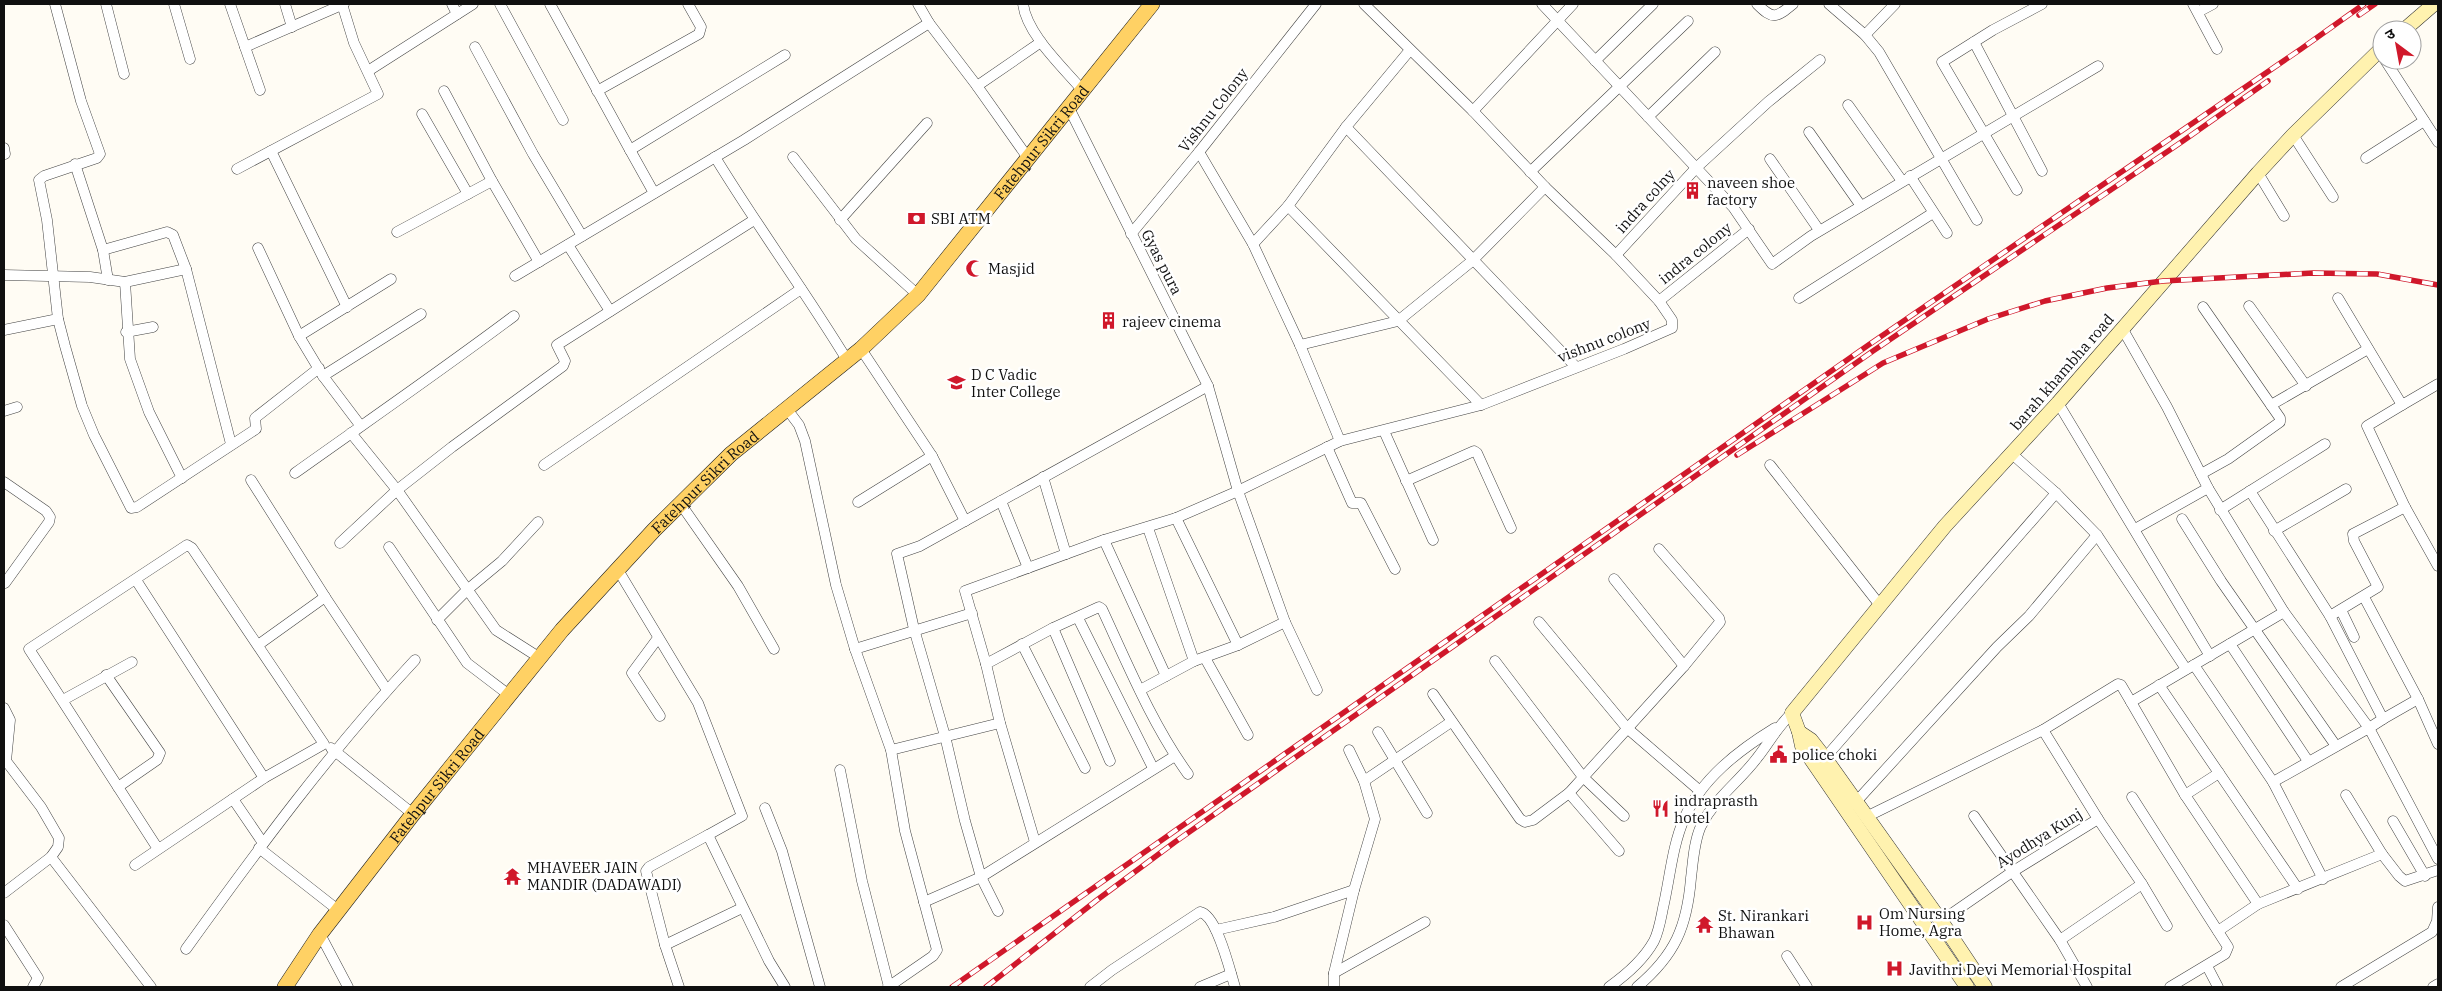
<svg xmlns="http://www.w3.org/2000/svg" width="2442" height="991" font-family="'IBM Plex Serif','Noto Sans Devanagari',serif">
<rect width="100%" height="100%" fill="#fffcf4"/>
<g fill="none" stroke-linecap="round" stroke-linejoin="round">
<defs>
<g id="street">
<path d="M55,4L81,101L100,154L97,158L44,176L39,180L47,220L58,319L65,346L82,406L94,435L131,508L137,507L256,429L255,418L319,368"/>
<path d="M106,4L124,74"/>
<path d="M174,4L190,59"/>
<path d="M230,4L260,90"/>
<path d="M285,4L292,27"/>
<path d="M452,4L457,14"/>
<path d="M500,4L563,120"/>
<path d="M550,4L630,150L785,55"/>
<path d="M918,4L929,23L977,86L1028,158"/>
<path d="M1023,4C1027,35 1064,68 1083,91"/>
<path d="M1542,4L1733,207L1772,264L1811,236L2098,66"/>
<path d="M1757,4C1773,20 1776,18 1793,4"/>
<path d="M1829,4L1865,35L1879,52L1977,220"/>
<path d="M2193,4L2217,49"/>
<path d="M2198,12L2213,4"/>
<path d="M1865,35L1895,4"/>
<path d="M1974,42L2042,171"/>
<path d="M245,47L344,4"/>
<path d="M475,47L533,154L582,236"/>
<path d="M1410,50L1346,127L1576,367"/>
<path d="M2385,60L2438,142"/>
<path d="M1595,61L1653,4"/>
<path d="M368,71L473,4"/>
<path d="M977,86L1041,42"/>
<path d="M444,91L492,181L539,262"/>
<path d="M597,91L699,34L701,27L688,4"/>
<path d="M1848,105L1902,181"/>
<path d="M1069,108L1208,386L1238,491L1285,622L1317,690"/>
<path d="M1473,111L1573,4"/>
<path d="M422,114L468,194"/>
<path d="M1648,117L1715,52"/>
<path d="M1809,132L1861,206"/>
<path d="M2293,135L2333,197"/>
<path d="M4,148L5,154"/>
<path d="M630,150L654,193"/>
<path d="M271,151L347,307"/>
<path d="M1199,152L1253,244L1300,345L1340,441"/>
<path d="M715,157C757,226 805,291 847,360"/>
<path d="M793,157L856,239L918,295"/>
<path d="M2366,158L2424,121"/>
<path d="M1770,159L1819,230"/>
<path d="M75,164L103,250L108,280"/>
<path d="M237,169L378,94L354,43L342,4"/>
<path d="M1530,172L1688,21"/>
<path d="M2258,173L2284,216"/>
<path d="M1910,176L1947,233"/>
<path d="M2017,190L1942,62L1993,30L2042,4"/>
<path d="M1288,206L1481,405"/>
<path d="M840,220L927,123"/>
<path d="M397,232L492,181"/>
<path d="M1131,234L1199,152L1316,4"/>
<path d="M1253,244L1288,206L1346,127"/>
<path d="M568,245L610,311"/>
<path d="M258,248L299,336L323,376L360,425"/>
<path d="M103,250L167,232L173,235L186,269L231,444"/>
<path d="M1616,255L1696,168L1768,102L1820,60"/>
<path d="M4,275L90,277L125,282L186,269"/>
<path d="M515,276L744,140L929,23"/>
<path d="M125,282L130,359L149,412L182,478"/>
<path d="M1799,298L1933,213"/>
<path d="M2338,298L2402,405L2438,384"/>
<path d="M1659,301L1749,229"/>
<path d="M2249,306L2306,386"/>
<path d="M2122,328L2167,407L2208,488L2135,529"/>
<path d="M4,330L58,319"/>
<path d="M126,332L153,327"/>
<path d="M299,336L391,279"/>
<path d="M1300,345L1398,321L1472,261L1545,187"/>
<path d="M323,376L421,314"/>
<path d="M2058,403L2210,656"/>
<path d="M2271,405L2368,349"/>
<path d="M2402,405L2367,426L2405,507L2438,566"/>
<path d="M787,409L799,425L805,441L836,585L855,649L891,750L905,831L937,950L933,956L888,987"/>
<path d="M4,411L17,407"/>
<path d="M1384,431L1433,540"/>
<path d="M351,433L397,490L496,630L540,658"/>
<path d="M1327,447L1352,503H1361L1395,569"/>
<path d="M2012,454L2056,493L2097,535L2186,669"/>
<path d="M932,456L965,521"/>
<path d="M544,465L801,289"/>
<path d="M1770,465L1879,604"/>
<path d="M295,473C368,421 442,370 514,316"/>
<path d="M2201,474L2228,459L2280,422V418L2203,307"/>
<path d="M1043,477L1066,554"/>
<path d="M251,480L325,597L387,690"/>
<path d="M1406,481L1474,451L1477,453L1511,528"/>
<path d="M4,482L46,511L50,517L49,522L5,583"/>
<path d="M2208,488L2284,612L2369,728L2383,719"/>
<path d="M2250,491L2330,616L2378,587L2354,541L2353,534L2405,507"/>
<path d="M1001,501L1028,568"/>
<path d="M858,502L932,456L861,349"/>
<path d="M680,503L738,586L774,649"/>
<path d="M2220,510L2325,444"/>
<path d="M1176,518L1238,645"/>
<path d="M2182,519L2221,581L2336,746"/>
<path d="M1148,528L1194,661"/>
<path d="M2274,531L2346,489"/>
<path d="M1104,540L1166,676"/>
<path d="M340,543L397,490L452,447L563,366L565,361L557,345L754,220"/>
<path d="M389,547L467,663L509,695"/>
<path d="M618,570L698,703L742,816L708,835L769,961L785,987"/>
<path d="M1614,579L1684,666"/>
<path d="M136,580L264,778"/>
<path d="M2364,597L2418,699L2438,744"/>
<path d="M2341,610L2354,637"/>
<path d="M2330,616L2383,719L2418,699"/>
<path d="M1078,618L1153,768"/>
<path d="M437,620L467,590L502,561L538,522"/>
<path d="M1539,622L1627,728L1700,791"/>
<path d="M1053,628L1110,761"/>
<path d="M658,638L632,673L660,716"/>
<path d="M1022,644L1085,768"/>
<path d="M2230,644L2308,761"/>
<path d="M258,645L325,597"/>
<path d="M855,649L972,613"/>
<path d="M1205,658L1248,735"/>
<path d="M1495,661L1583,777L1624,816"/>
<path d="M986,664L965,591L1104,540L1176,518L1238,491L1340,441L1481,405L1624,349L1672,328V320L1659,301L1616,255L1545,187L1473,111L1364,4"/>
<path d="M2194,665L2273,782L2323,879"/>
<path d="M106,675L160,753L157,760L118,787"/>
<path d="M2159,685L2298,889"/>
<path d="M1140,690L1194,661L1238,645L1285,622"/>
<path d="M1433,694L1520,819L1525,822L1533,820L1569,793L1684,666L1720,622L1719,618L1659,549"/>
<path d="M63,700L132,662"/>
<path d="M4,708L10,720L6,761L41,807L59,838L58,847L51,857L4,893"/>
<path d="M2043,730L2098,819L2142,884L2167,926"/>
<path d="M1378,732L1427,813"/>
<path d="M331,748L413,814"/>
<path d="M891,750L1000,723"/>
<path d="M1825,758L2056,493"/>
<path d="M840,770L862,881L889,987"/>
<path d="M2219,773L2185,795L2131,702L2284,612"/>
<path d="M1364,781L1451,722"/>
<path d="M2273,782L2369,728L2438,859"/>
<path d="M1569,793L1619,851"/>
<path d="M2185,795L2258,904"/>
<path d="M2132,797L2228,947L2225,954L2170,987"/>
<path d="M233,799L263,843"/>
<path d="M1855,803L1997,647L2029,616L2097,535"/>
<path d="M765,808L782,851L820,987"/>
<path d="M1974,816L2060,940L2087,987"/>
<path d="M1866,817L2043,730L2118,684L2121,685L2131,702"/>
<path d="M2393,821L2425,876"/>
<path d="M708,835L649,867L646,871L665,945L742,908"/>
<path d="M1035,842L1000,723L986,664L1053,628L1099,607L1102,609C1128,665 1152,724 1188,774"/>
<path d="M259,848L338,910"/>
<path d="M2382,854L2399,876L2405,881L2438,870"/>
<path d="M51,857L151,987"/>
<path d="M135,865L264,778L324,744L192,548L187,545L29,649L158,849"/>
<path d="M924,902L981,877L1175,756"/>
<path d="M998,911L981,877L965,821L945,736L914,629L897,554L920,546L1208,386"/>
<path d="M1941,921L2012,872L2098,819"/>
<path d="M4,925L38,978L33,987"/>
<path d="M1216,930L1274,917L1354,890"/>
<path d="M2218,931L2258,904L2382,854L2346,795"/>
<path d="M320,934L348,987"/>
<path d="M2060,940L2142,884"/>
<path d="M665,945L679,987"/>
<path d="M186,949C258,849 331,750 415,660"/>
<path d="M1787,956L1807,987"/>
<path d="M2207,966L2218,987"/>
<path d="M1334,973L1425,922"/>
<path d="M1090,987L1112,970L1200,912C1217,915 1230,971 1235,987"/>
<path d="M1200,987L1231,974"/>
<path d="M1334,987V973L1354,890L1375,819L1364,781L1349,750"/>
<path d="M1609,987C1626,975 1644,959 1654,941C1659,931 1661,918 1663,908C1670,878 1672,847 1684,819C1701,779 1739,750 1775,728"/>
<path d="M1637,987C1675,955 1687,927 1691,878C1693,862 1694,841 1701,826C1715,798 1739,782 1757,758C1769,743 1777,727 1792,713"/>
<path d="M2341,987L2432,932L2437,921L2438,907"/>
<path d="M2433,987L2438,984"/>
</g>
<g id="secondary">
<path d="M2404,30L2434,4"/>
<path d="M1799,732L1811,740L1825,758L1941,921L1985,987"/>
<path d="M1967,987L1802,746L1799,732L1792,713L1945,526L2058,403L2258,173L2293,135L2382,48"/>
</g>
<g id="primary">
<path id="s1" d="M285,987L320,934L413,814L562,630L654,530L731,454L861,349L918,295L1152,4"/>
</g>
</defs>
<use href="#street" stroke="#434343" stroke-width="11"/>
<use href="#secondary" stroke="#323232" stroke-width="15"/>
<use href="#primary" stroke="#212121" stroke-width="16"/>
<use href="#street" stroke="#fff" stroke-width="10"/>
<use href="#secondary" stroke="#fff2af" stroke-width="14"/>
<use href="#primary" stroke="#ffd164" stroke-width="15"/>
<defs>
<g id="rail">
<path d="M2359,15L2375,4"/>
<path d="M1737,455L1883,363L1988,319L2045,301L2107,288L2163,281L2313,273L2377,274L2438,285"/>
<path d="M952,987L1867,346L2301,49L2364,4"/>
<path d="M986,987L1097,900L1175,842L1873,351L2183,141L2268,81"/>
</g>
</defs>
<use href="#rail" stroke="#d0182b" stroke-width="5.5"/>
<use href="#rail" stroke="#fff" stroke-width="4" stroke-dasharray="11" stroke-linecap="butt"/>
</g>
<defs>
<symbol id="building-bare" viewBox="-9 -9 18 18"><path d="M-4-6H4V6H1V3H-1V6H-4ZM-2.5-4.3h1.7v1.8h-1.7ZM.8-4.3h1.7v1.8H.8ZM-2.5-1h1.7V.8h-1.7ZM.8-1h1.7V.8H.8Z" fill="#d0182b" stroke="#fff" stroke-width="2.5" paint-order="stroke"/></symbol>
<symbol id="bank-bare" viewBox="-9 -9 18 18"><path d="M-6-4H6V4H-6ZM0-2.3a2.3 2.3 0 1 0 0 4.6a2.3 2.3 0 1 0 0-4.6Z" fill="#d0182b" stroke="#fff" stroke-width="2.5" paint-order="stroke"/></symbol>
<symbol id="mosque-bare" viewBox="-9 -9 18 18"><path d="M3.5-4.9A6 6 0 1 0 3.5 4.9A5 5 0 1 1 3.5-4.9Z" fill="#d0182b" stroke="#fff" stroke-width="2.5" paint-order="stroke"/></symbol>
<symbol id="university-bare" viewBox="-9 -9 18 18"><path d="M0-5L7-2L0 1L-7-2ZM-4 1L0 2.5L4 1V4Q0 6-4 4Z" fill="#d0182b" stroke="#fff" stroke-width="2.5" paint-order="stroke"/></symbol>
<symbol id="civic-bare" viewBox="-9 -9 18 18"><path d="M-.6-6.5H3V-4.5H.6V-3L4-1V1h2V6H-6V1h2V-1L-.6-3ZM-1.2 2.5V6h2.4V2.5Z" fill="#d0182b" stroke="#fff" stroke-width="2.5" paint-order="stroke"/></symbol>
<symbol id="restaurant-bare" viewBox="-9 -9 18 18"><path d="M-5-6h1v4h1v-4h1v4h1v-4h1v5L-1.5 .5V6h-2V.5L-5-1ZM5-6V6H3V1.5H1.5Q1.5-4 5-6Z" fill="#d0182b" stroke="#fff" stroke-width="2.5" paint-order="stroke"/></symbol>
<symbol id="temple-bare" viewBox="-9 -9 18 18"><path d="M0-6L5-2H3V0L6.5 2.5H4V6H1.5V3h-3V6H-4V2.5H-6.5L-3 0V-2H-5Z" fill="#d0182b" stroke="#fff" stroke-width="2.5" paint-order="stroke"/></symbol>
<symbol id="hospital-bare" viewBox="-9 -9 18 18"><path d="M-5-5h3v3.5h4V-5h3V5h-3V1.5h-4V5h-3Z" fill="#d0182b" stroke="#fff" stroke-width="2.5" paint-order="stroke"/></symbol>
</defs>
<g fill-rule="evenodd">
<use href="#building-bare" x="1680" y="178" width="25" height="25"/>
<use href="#bank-bare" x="904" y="206" width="25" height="25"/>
<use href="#mosque-bare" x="962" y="256" width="25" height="25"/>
<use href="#building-bare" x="1096" y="308" width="25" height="25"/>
<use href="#university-bare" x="944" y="370" width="25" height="25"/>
<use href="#civic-bare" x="1766" y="742" width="25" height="25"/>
<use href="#restaurant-bare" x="1648" y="796" width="25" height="25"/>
<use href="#temple-bare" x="500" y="864" width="25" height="25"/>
<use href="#hospital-bare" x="1852" y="910" width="25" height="25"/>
<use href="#temple-bare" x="1692" y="912" width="25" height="25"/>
<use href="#hospital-bare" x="1882" y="956" width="25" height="25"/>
</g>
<g text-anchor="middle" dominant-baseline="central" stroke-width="5" stroke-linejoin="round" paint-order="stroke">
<g font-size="15" fill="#101010" stroke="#fff">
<text transform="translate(1213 110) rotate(-52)">Vishnu Colony</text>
<text stroke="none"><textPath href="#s1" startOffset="1138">Fatehpur Sikri Road</textPath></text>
<text transform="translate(1645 201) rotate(-48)">indra colny</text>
<text transform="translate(1695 253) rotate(-39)">indra colony</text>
<text transform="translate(1162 262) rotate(63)">Gyas pura</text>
<text transform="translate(1604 340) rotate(-21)">vishnu colony</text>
<text transform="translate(2062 372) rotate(-49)">barah khambha road</text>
<text stroke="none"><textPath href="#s1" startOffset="658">Fatehpur Sikri Road</textPath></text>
<text stroke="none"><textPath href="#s1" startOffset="252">Fatehpur Sikri Road</textPath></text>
<text transform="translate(2039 838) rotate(-32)">Ayodhya Kunj</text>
</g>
<g font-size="15" fill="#101010" stroke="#fff" text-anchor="start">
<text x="1707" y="182">naveen shoe<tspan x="1707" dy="17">factory</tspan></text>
<text x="931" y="218">SBI ATM</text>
<text x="988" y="268">Masjid</text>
<text x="1122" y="321">rajeev cinema</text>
<text x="971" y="374">D C Vadic<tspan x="971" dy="17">Inter College</tspan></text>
<text x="1792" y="754">police choki</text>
<text x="1674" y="800">indraprasth<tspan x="1674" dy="17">hotel</tspan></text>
<text x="527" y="867">MHAVEER JAIN<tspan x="527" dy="17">MANDIR (DADAWADI)</tspan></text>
<text x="1879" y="913">Om Nursing<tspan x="1879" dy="17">Home, Agra</tspan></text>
<text x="1718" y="915">St. Nirankari<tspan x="1718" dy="17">Bhawan</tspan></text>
<text x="1909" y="969">Javithri Devi Memorial Hospital</text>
</g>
</g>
<rect width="2442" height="991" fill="none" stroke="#101010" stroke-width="10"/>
<g transform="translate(2397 45) rotate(328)"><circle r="24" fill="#ffffff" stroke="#9f9f9f"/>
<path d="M0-4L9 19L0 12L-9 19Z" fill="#d0182b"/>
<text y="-8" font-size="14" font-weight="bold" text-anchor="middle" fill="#101010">उ</text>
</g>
</svg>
